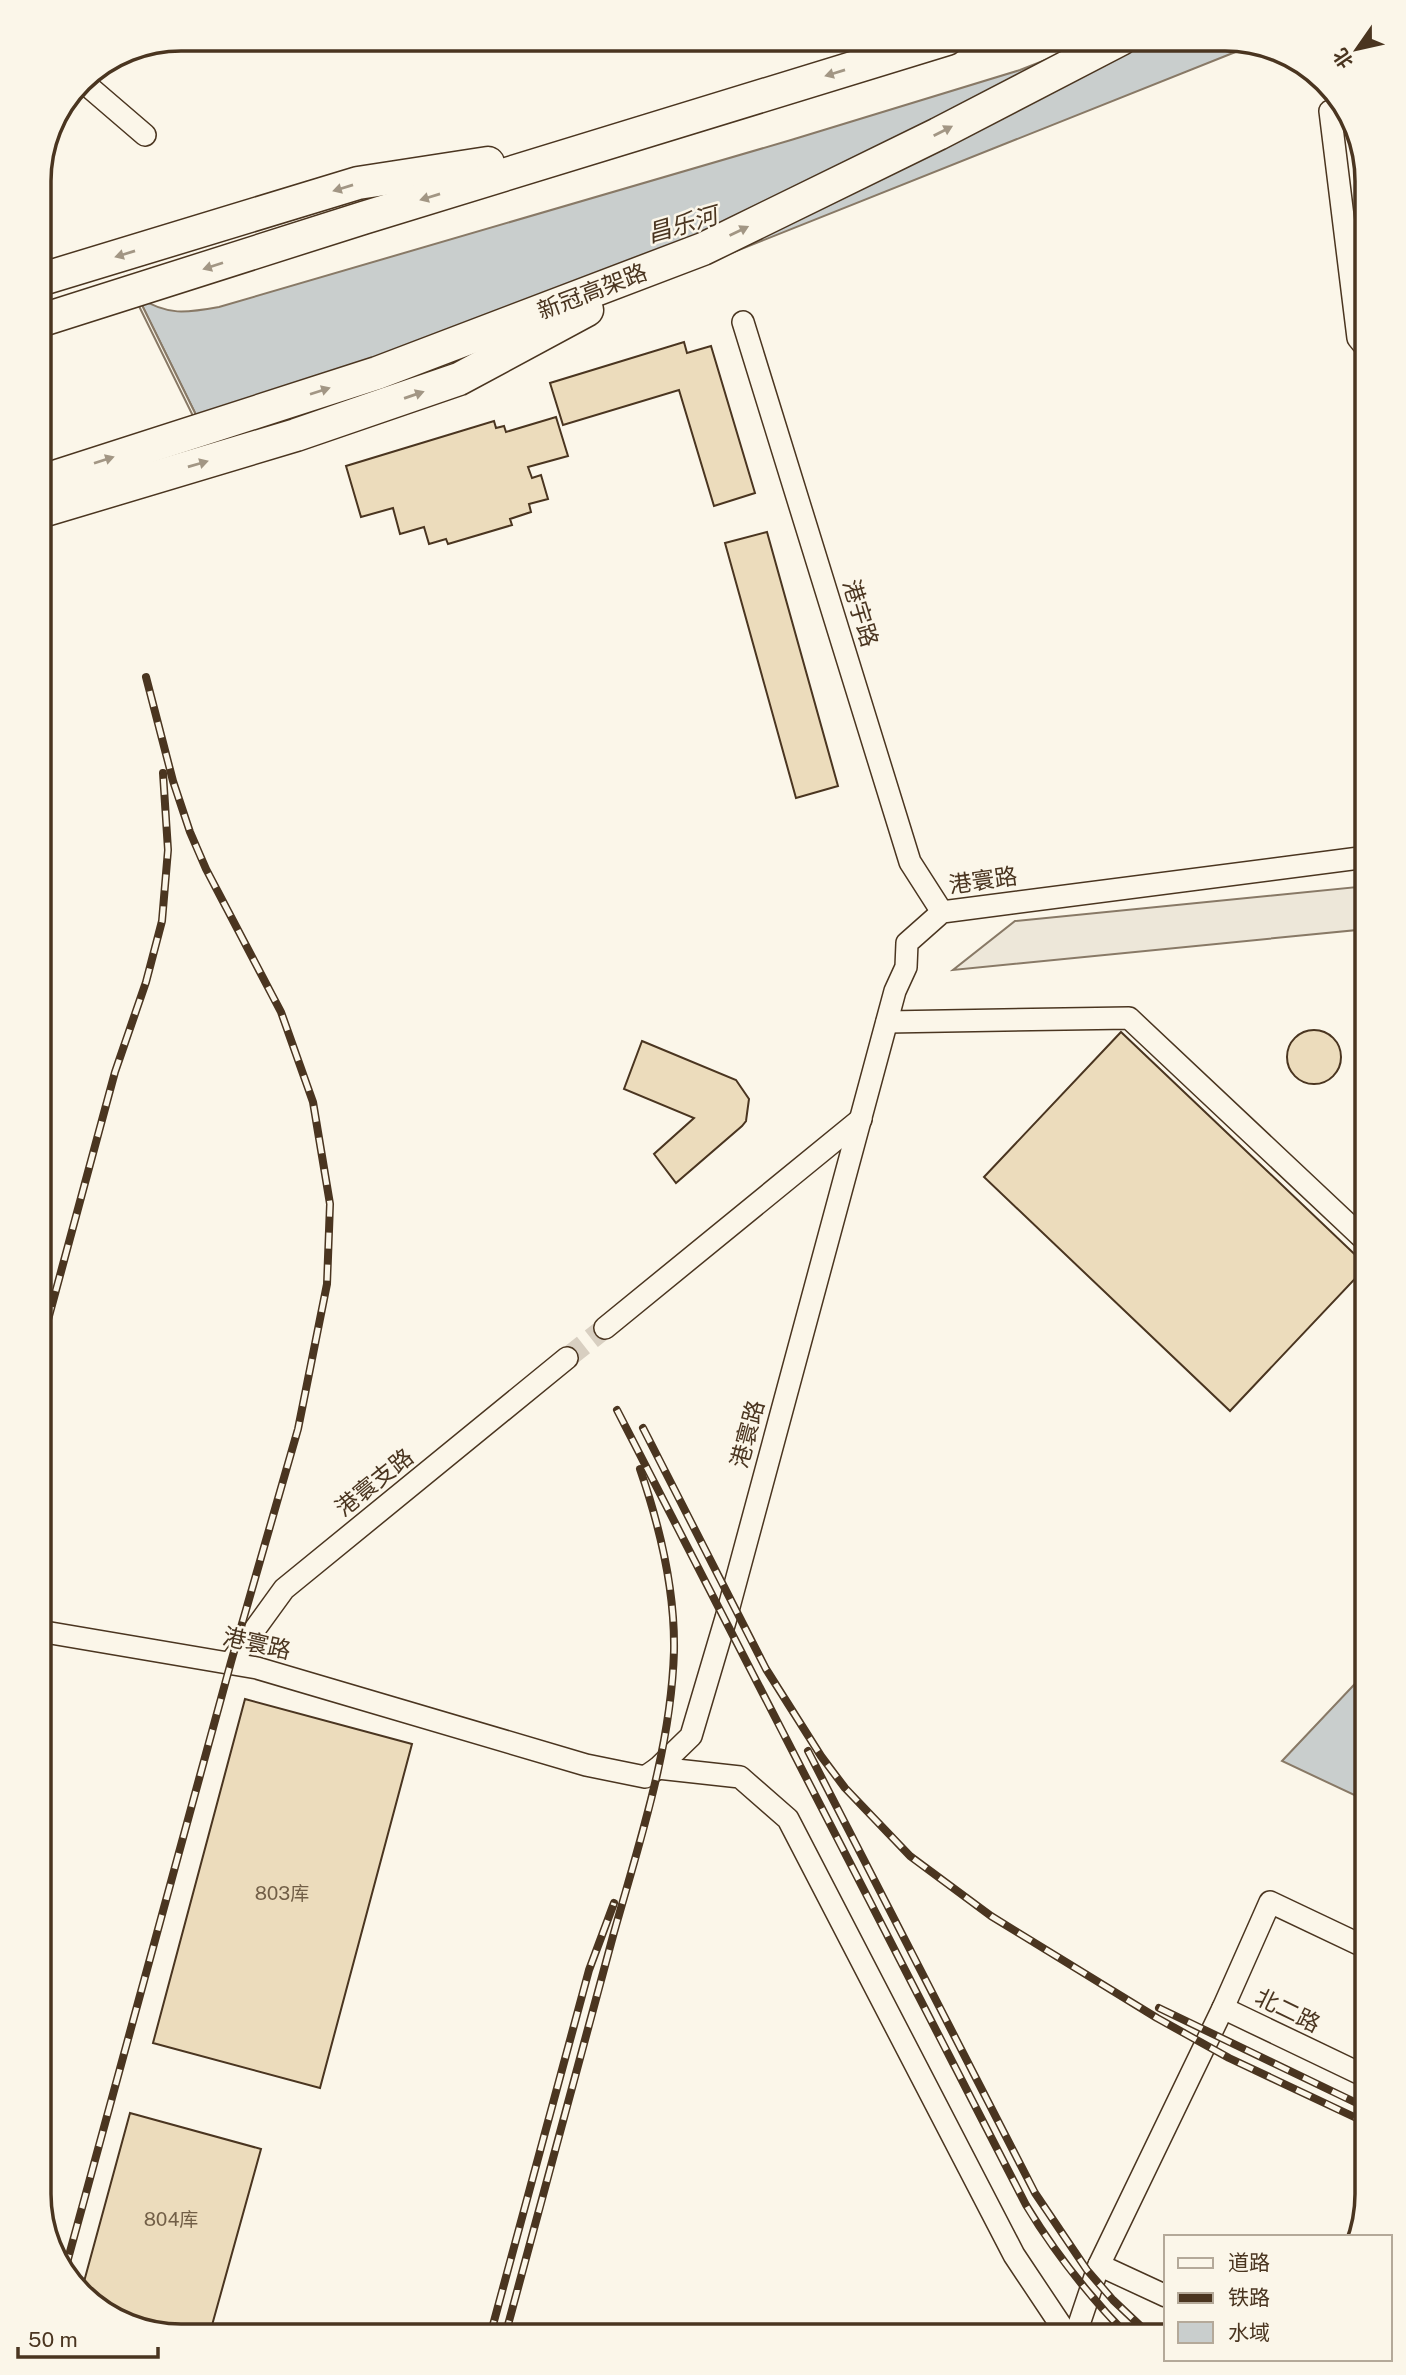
<svg xmlns="http://www.w3.org/2000/svg" width="1406" height="2375" font-family="'Public Sans','Noto Sans SC',sans-serif">
<rect width="100%" height="100%" fill="#fbf6e9"/>
<path fill="#ede7d9" stroke="#887966" stroke-width="2" d="M1367,886V929L953,970L1015,921Z"/>
<g fill="#c9cecd" stroke="#887966" stroke-width="2">
<path d="M1099,39H1235L1253,45L646,287L197,417L138,297C168,316 186,313 219,307L791,140L1020,70Z"/>
<path d="M1367,1671V1801L1282,1761Z"/>
</g>
<path fill="#fbf6e9" stroke="#887966" stroke-width="2" d="M138,297L197,417L194,418L135,298Z"/>
<g fill="#ecdcbc" stroke="#4a3520" stroke-width="2">
<path d="M684,342L687,353L711,346L755,493L714,506L679,390L563,425L550,383Z"/>
<path d="M556,417L568,456L528,467L532,478L541,475L548,499L529,504L531,512L510,519L512,525L448,544L446,539L429,544L424,527L400,534L393,508L361,517L346,466L494,421L496,428L504,426L506,432Z"/>
<path d="M767,532L838,786L796,798L725,543Z"/>
<circle cx="1314" cy="1057" r="27"/>
<path d="M1121,1032L1367,1266L1230,1411L984,1177Z"/>
<path d="M642,1041L736,1080L749,1099L746,1121L742,1126L676,1183L654,1154L694,1118L624,1089Z"/>
<path d="M245,1699L412,1744L320,2088L153,2043Z"/>
<path d="M130,2113L261,2149L209,2336H172L102,2313L82,2289Z"/>
</g>
<g fill="none" stroke-linecap="round" stroke-linejoin="round">
<path stroke="#d8cfc1" stroke-width="21" stroke-dasharray="21 10" stroke-linecap="butt" d="M567,1358L605,1328"/>
<defs>
<g id="minor">
<path d="M81,80L145,135"/>
<path d="M1343,107L1330,111L1358,338L1367,349"/>
<path d="M743,322L910,862L942,912"/>
<path d="M887,1022L1129,1018L1367,1242"/>
<path d="M605,1328L861,1119"/>
<path d="M39,1631L257,1668L586,1765L645,1777L658,1768L691,1736L726,1618L895,991L906,967L907,943L942,912L1367,857"/>
<path d="M231,1662L284,1589L567,1358"/>
<path d="M658,1768L740,1777L788,1819L1014,2255L1068,2336"/>
<path d="M1223,2008L1367,2077"/>
<path d="M1099,2265L1166,2296"/>
<path d="M1075,2336L1099,2265L1223,2008L1270,1902L1367,1948"/>
</g>
<g id="highway">
<path d="M39,280L358,183L488,163"/>
<path d="M39,321L363,218L947,39"/>
<path d="M39,482L377,373L703,249L938,134L1121,39"/>
<path d="M39,512L296,435L459,379L587,310"/>
</g>
</defs>
<use href="#minor" stroke="#4a3520" stroke-width="24"/>
<use href="#highway" stroke="#4a3520" stroke-width="35"/>
<use href="#minor" stroke="#fbf6e9" stroke-width="21"/>
<use href="#highway" stroke="#fbf6e9" stroke-width="32"/>
<defs>
<g id="rail">
<path d="M39,1353L115,1072L146,982L162,921L168,850L163,773"/>
<path d="M617,1410L1026,2205C1055,2253 1089,2296 1128,2336"/>
<path d="M643,1428L766,1669L821,1756L845,1788L910,1856L991,1916L1157,2018L1229,2058L1367,2123"/>
<path d="M808,1751L1035,2193L1087,2270L1113,2300L1151,2336"/>
<path d="M1159,2008L1367,2108"/>
<path d="M65,2270L231,1662L298,1429L327,1284L330,1204L313,1102L281,1012L206,869L190,832L173,781L146,677"/>
<path d="M490,2336L589,1970L614,1903"/>
<path d="M505,2336C541,2203 577,2070 613,1936C639,1843 671,1749 674,1651C675,1590 660,1527 640,1469"/>
</g>
</defs>
<use href="#rail" stroke="#4a3520" stroke-width="8"/>
<use href="#rail" stroke="#fbf6e9" stroke-width="5" stroke-dasharray="16" stroke-linecap="butt"/>
</g>
<defs><path id="oneway-solid" d="M-6-.8H1V-3.2L6.5 0L1 3.2V.8H-6Z" transform="scale(1.75)"/></defs>
<g fill="#a29684">
<use href="#oneway-solid" transform="translate(835 73) rotate(163)"/>
<use href="#oneway-solid" transform="translate(943 131) rotate(-27)"/>
<use href="#oneway-solid" transform="translate(343 188) rotate(163)"/>
<use href="#oneway-solid" transform="translate(430 197) rotate(163)"/>
<use href="#oneway-solid" transform="translate(739 231) rotate(-26)"/>
<use href="#oneway-solid" transform="translate(125 254) rotate(163)"/>
<use href="#oneway-solid" transform="translate(213 266) rotate(162)"/>
<use href="#oneway-solid" transform="translate(320 391) rotate(-18)"/>
<use href="#oneway-solid" transform="translate(414 395) rotate(-19)"/>
<use href="#oneway-solid" transform="translate(104 460) rotate(-18)"/>
<use href="#oneway-solid" transform="translate(198 464) rotate(-16)"/>
</g>
<g text-anchor="middle" dominant-baseline="central" stroke-width="5" stroke-linejoin="round" paint-order="stroke">
<g font-size="19" fill="#725f47">
<text x="282" y="1893">803库</text>
<text x="171" y="2219">804库</text>
</g>
<g font-size="23" fill="#4a3520" stroke="#fbf6e9">
<text transform="translate(592 291) rotate(-21)">新冠高架路</text>
<text transform="translate(861 613) rotate(73)">港宇路</text>
<text transform="translate(983 880) rotate(-8)">港寰路</text>
<text transform="translate(747 1434) rotate(-75)">港寰路</text>
<text transform="translate(374 1482) rotate(-39)">港寰支路</text>
<text transform="translate(257 1643) rotate(13)">港寰路</text>
<text transform="translate(1288 2010) rotate(26)">北二路</text>
</g>
<g font-size="24" font-style="italic" fill="#4a3520" stroke="#fbf6e9">
<text transform="translate(682 224) rotate(-16)">昌乐河</text>
</g>
</g>
<path d="M0 0H1406V2375H0ZM181 51H1225A130 130 0 0 1 1355 181V2194A130 130 0 0 1 1225 2324H181A130 130 0 0 1 51 2194V181A130 130 0 0 1 181 51Z" fill="#fbf6e9" fill-rule="evenodd"/>
<path fill="none" stroke="#4a3520" stroke-width="3.5" d="M181 51H1225A130 130 0 0 1 1355 181V2194A130 130 0 0 1 1225 2324H181A130 130 0 0 1 51 2194V181A130 130 0 0 1 181 51Z"/>
<rect x="1164" y="2235" width="228" height="126" fill="#fbf6e9" stroke="#b4a999" stroke-width="2"/>
<rect x="1178" y="2258" width="35" height="10" fill="#fbf6e9" stroke="#b4a999" stroke-width="2"/>
<text x="1228" y="2270" font-size="21" fill="#4a3520">道路</text>
<rect x="1178" y="2293" width="35" height="10" fill="#4a3520" stroke="#b4a999" stroke-width="2"/>
<text x="1228" y="2305" font-size="21" fill="#4a3520">铁路</text>
<rect x="1178" y="2322" width="35" height="21" fill="#c9cecd" stroke="#b4a999" stroke-width="2"/>
<text x="1228" y="2340" font-size="21" fill="#4a3520">水域</text>
<g transform="translate(1357 49) rotate(236)" stroke="#fbf6e9" stroke-width="5" paint-order="stroke">
<path d="M0-5L12 26L0 18L-12 26Z" fill="#4a3520"/>
<text y="-10" font-size="19" font-weight="bold" text-anchor="middle" fill="#4a3520">北</text>
</g>
<path d="M18 2347v10h140v-10" fill="none" stroke="#4a3520" stroke-width="3.5"/>
<text x="28" y="2347" font-size="21" fill="#4a3520" stroke="#fbf6e9" stroke-width="5" paint-order="stroke">50 m</text>
</svg>
